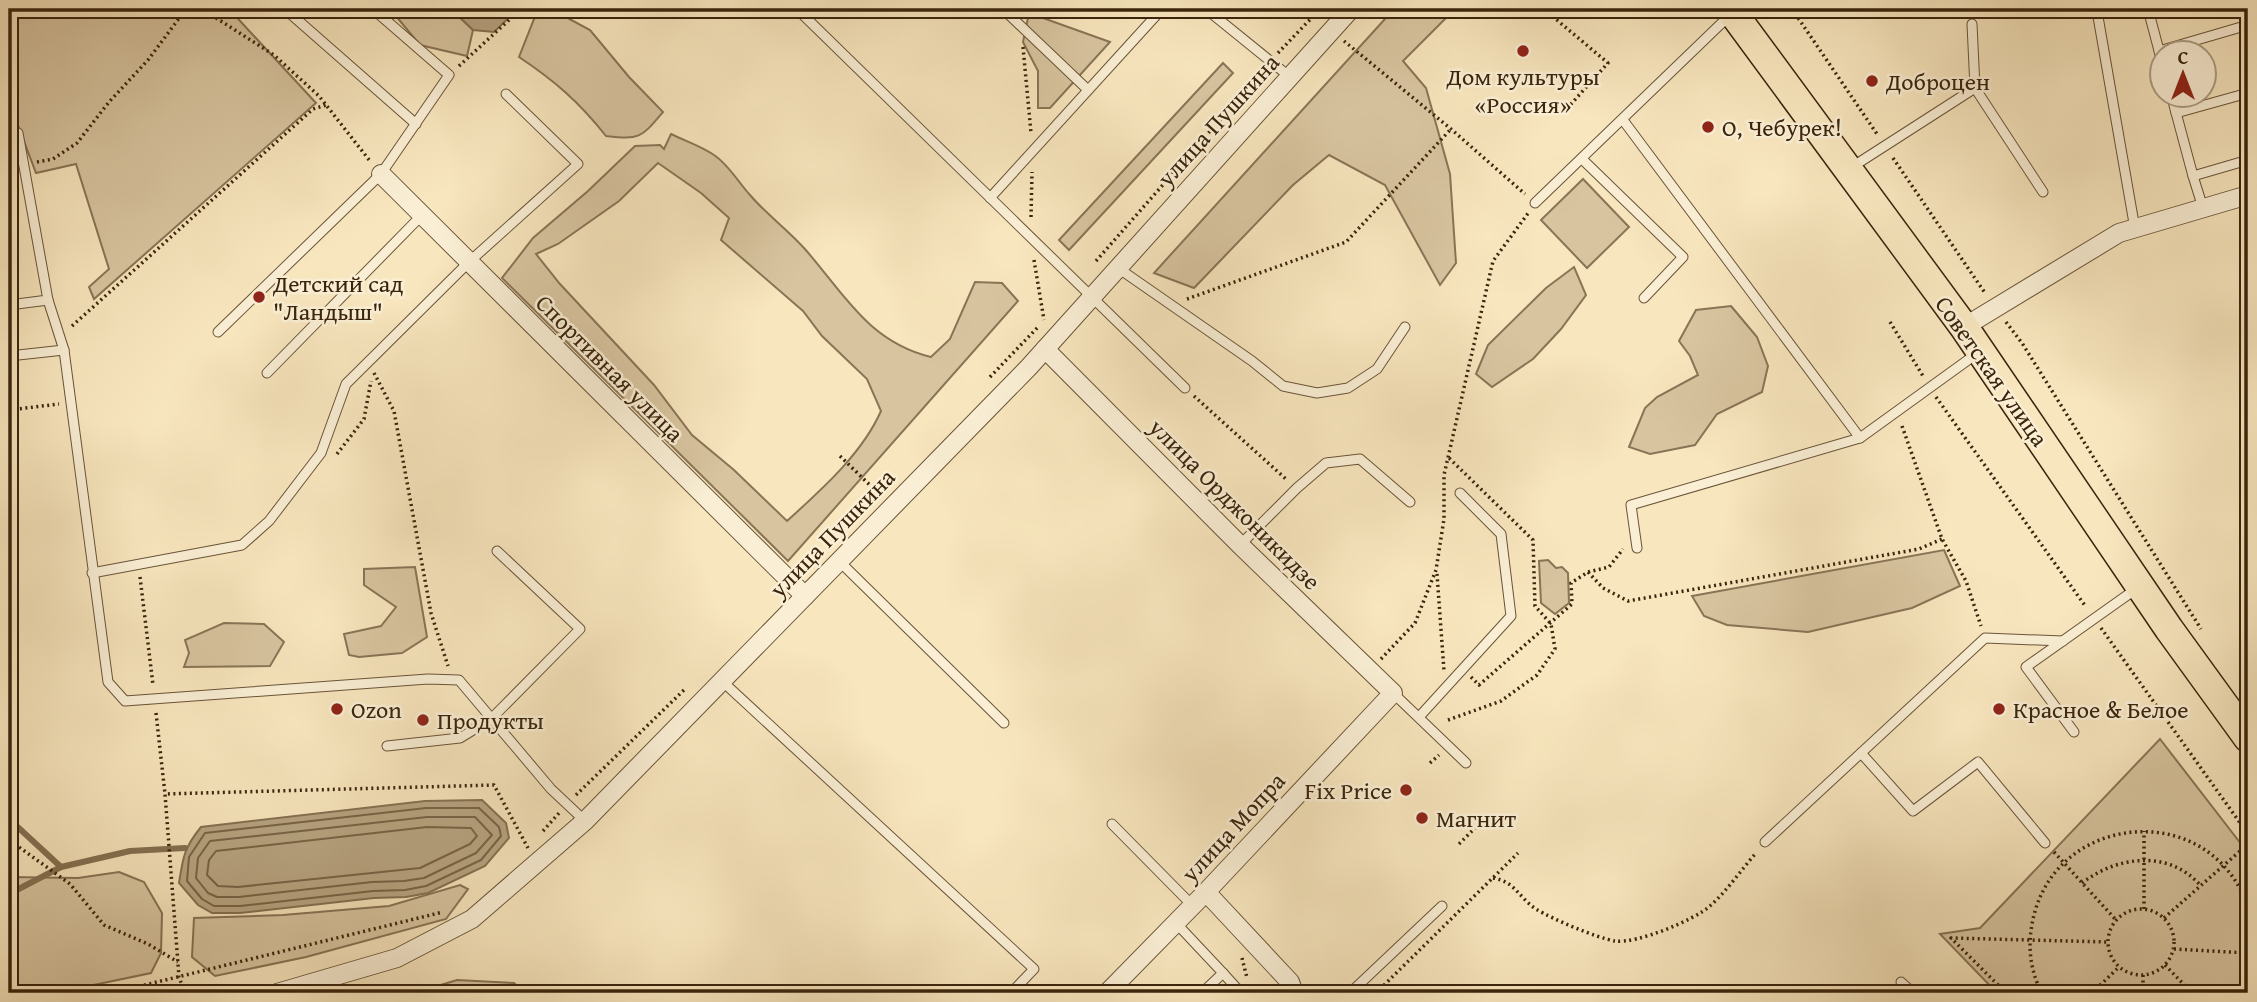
<svg xmlns="http://www.w3.org/2000/svg" width="2257" height="1002" font-family="'Gentium Book Plus',serif">
<rect width="100%" height="100%" fill="#f8e6be"/>
<filter id="stains"><feTurbulence type="fractalNoise" baseFrequency=".00286" numOctaves="4"/><feColorMatrix values="0 0 0 0 .2 0 0 0 0 .09 0 0 0 0 .02 0 0 0 .5 -.17"/></filter>
<radialGradient id="worn" r=".72"><stop offset=".6" stop-color="#630" stop-opacity="0"/><stop offset="1" stop-color="#630" stop-opacity=".3"/></radialGradient>
<g fill="#d8c5a0" stroke="#897456" stroke-width="2" fill-rule="evenodd">
<path d="M9,9H229L316,103L94,299L89,287L109,269L76,164L36,173L14,115L9,116Z"/>
<path d="M390,9H451L473,30L467,56L420,45Z"/>
<path d="M551,9L590,30L629,77L663,112C641,138 640,140 606,136C579,102 555,81 519,57L534,19Z"/>
<path d="M1394,9H1455L1403,61L1426,88L1450,174L1456,263L1440,285L1385,185L1329,155L1293,185L1194,288L1154,273Z"/>
<path d="M1029,13L1110,42L1050,108H1038V71L1023,42Z"/>
<path d="M1223,63L1233,73L1069,250L1059,240Z"/>
<path d="M671,134C685,141 701,146 714,155C728,164 739,183 750,195C766,214 787,229 804,248C843,292 868,342 931,357L950,339L975,282L1002,283L1018,301L788,561L502,278L533,238L588,191L635,146L660,145L664,149ZM658,163L701,193L729,218L721,240L803,311L822,336L867,379L881,411C862,454 821,490 787,521L734,470L692,435L654,385L560,284L536,254L558,244L619,201Z"/>
<path d="M1583,179L1629,227L1587,268L1541,220Z"/>
<path d="M1574,267L1586,295L1561,329L1533,359L1492,387L1476,374L1488,345L1546,288Z"/>
<path d="M1731,306L1757,337L1768,366L1762,392L1717,414L1695,445L1650,454L1629,447L1645,408L1657,397L1698,375L1690,356L1679,341L1696,310Z"/>
<path d="M1944,550L1960,586L1912,608L1808,632L1727,625L1704,616L1692,596Z"/>
<path d="M1548,560L1556,568L1562,567L1568,573L1569,603L1555,614L1541,603L1539,561Z"/>
<path d="M415,567L427,637L402,653L359,657L349,655L344,634L381,626L396,607L364,585V569Z"/>
<path d="M224,623L264,624L284,642L270,666L184,667L189,653L185,640Z"/>
<path d="M2160,739L2248,853V993H1997L1940,934L1980,928Z"/>
<path d="M119,872L144,882L162,913L161,953L151,973L55,993H9V877L78,878Z"/>
<path d="M460,885L468,889L446,919L306,957L215,976L192,957L194,918L283,915L389,906Z"/>
<path d="M457,980L514,983L525,993H414Z"/>
</g>
<g fill="#b7a481" stroke="#857152" stroke-width="2">
<path d="M451,9H516L517,10L494,32L473,30Z"/>
<path d="M482,800L506,823L509,838L485,866L428,893L406,897L374,898L240,913H212L198,905L179,883C183,857 184,848 201,827L425,801Z"/>
</g>
<g fill="none" stroke-linecap="round" stroke-linejoin="round">
<g stroke="#786446" stroke-width="2">
<path d="M426,808H479L499,827L501,836L481,860L426,886L405,890L373,891L240,906H214L202,899L187,881L189,857L205,833Z"/>
<path d="M427,817H475L492,835L476,853L424,878L404,881L372,882L239,897H217L208,893L196,878L198,858L210,841Z"/>
<path d="M427,827L471,828L477,836L470,844L420,868L238,887L218,886L207,875L209,860L216,851Z"/>
</g>
<g stroke="#857152" stroke-width="6">
<path d="M9,819L61,867"/>
<path d="M9,894L61,867L130,851L185,848"/>
</g>
<defs>
<g id="lane">
<path d="M285,9L416,124"/>
<path d="M797,9L1185,388"/>
<path d="M1003,9L1088,90"/>
<path d="M1147,9L1159,13"/>
<path d="M1206,9L1290,77"/>
<path d="M2148,9L2162,62"/>
<path d="M2097,11L2135,229"/>
<path d="M1972,24L1975,88"/>
<path d="M2159,51L2248,25"/>
<path d="M2171,94L2193,176L2248,160"/>
<path d="M2176,113L2248,93"/>
<path d="M1623,120L1860,438"/>
<path d="M1582,159L1683,257L1644,298"/>
<path d="M1852,167L1975,88L2043,192"/>
<path d="M2193,176L2203,208"/>
<path d="M990,198L1162,9"/>
<path d="M1535,203L1729,16"/>
<path d="M1118,268L1252,361L1283,386L1317,393L1348,388L1377,369L1405,327"/>
<path d="M48,300L64,350"/>
<path d="M9,305L48,300L18,133"/>
<path d="M218,332L381,174L449,75L373,9"/>
<path d="M9,356L64,350L108,682L125,701L428,679L459,680L551,789L585,821"/>
<path d="M267,373L422,215"/>
<path d="M1240,545L1297,488L1326,463L1360,459L1410,502"/>
<path d="M1637,548L1631,505L1860,438L1979,352"/>
<path d="M839,561L1004,723"/>
<path d="M92,573L242,545L269,521L321,453L346,384L469,262L578,164L506,94"/>
<path d="M722,681L1034,969L1011,993"/>
<path d="M1393,693L1466,763"/>
<path d="M1419,717L1511,616L1501,534L1460,493"/>
<path d="M2074,732L2026,667L2136,589"/>
<path d="M387,746L460,738L491,719L580,629L497,551"/>
<path d="M1861,753L1913,811L1978,762L2045,843"/>
<path d="M1112,824L1193,906"/>
<path d="M1765,842L1985,638L2063,641"/>
<path d="M1176,923L1223,973L1202,993"/>
<path d="M1223,973L1241,993"/>
<path d="M1901,982L1913,993"/>
<path d="M1350,993L1442,906"/>
</g>
<g id="street">
<path d="M381,174L805,596"/>
<path d="M1964,327L2119,233L2248,195"/>
<path d="M1045,349L1240,545L1393,693L1206,892L1107,993"/>
<path d="M1206,892L1290,982L1294,993"/>
<path d="M277,993L397,958L472,919L585,821L1029,367L1351,9"/>
</g>
<path id="primary" d="M1730,9L1964,327L2169,629L2248,738"/>
</defs>
<use href="#lane" stroke="#6a5438" stroke-width="11"/>
<use href="#street" stroke="#6a5438" stroke-width="20"/>
<use href="#primary" stroke="#3a240c" stroke-width="31"/>
<g stroke="#3a240c" stroke-width="3.5" stroke-dasharray="2 3.5" stroke-linecap="butt">
<path d="M202,9L274,55L319,96L370,161"/>
<path d="M218,9L220,20"/>
<path d="M1546,9L1545,10L1608,63L1563,113"/>
<path d="M1792,9L1877,134"/>
<path d="M1344,41L1451,129L1525,194"/>
<path d="M1023,47L1031,133"/>
<path d="M1278,53L1320,9"/>
<path d="M459,66L521,9"/>
<path d="M1893,158L1985,293"/>
<path d="M37,162L53,159L77,143L109,102L148,60L186,9"/>
<path d="M1031,217L1032,172"/>
<path d="M1034,260L1044,320"/>
<path d="M1096,261L1262,72"/>
<path d="M1187,299L1346,242L1451,129"/>
<path d="M1890,322L1923,376"/>
<path d="M2006,322L2022,343L2201,629"/>
<path d="M72,326L313,109L326,105"/>
<path d="M374,373L394,411L431,613L448,666"/>
<path d="M990,377L1038,327"/>
<path d="M1194,396L1287,480"/>
<path d="M1936,397L2086,607"/>
<path d="M9,410L59,404"/>
<path d="M1902,426L1942,539L1966,581L1981,626"/>
<path d="M337,454L364,419L371,381"/>
<path d="M840,456L880,495"/>
<path d="M1588,572L1603,588L1628,601L1919,549L1942,539"/>
<path d="M1437,574L1444,671"/>
<path d="M140,577L153,685"/>
<path d="M2101,628L2248,834"/>
<path d="M1381,659L1415,623L1436,570L1444,519V475L1493,261L1529,212"/>
<path d="M1471,677L1479,685L1572,604L1571,583L1588,572L1609,567L1623,549"/>
<path d="M156,713L165,794"/>
<path d="M1448,720L1501,701L1537,675L1555,649L1551,624L1535,606L1533,540L1449,458"/>
<path d="M1430,763L1439,755"/>
<path d="M576,795L686,688"/>
<path d="M543,831L559,813"/>
<path d="M9,843L19,847L70,884L104,925L148,944L178,962"/>
<path d="M1459,844L1485,818"/>
<path d="M2054,852L2116,920"/>
<path d="M1493,878C1516,882 1518,897 1536,909C1552,919 1597,938 1615,941C1637,944 1694,920 1710,906C1727,891 1741,870 1756,853"/>
<path d="M2082,883C2117,856 2169,849 2201,886"/>
<circle cx="2141" cy="942" r="33"/>
<path d="M2144,909V831"/>
<path d="M2164,918L2248,844"/>
<path d="M2174,949L2248,953"/>
<path d="M1242,958L1247,978"/>
<path d="M2165,965L2192,993"/>
<path d="M2143,975V993"/>
<path d="M112,993L443,912"/>
<path d="M185,993L179,977L165,794L494,785L528,848"/>
<path d="M1376,993L1518,853"/>
<path d="M2006,993L1951,938L2108,942"/>
<path d="M2042,993C2032,975 2028,952 2031,931C2045,813 2209,794 2248,907"/>
<path d="M2092,993L2119,967"/>
<path d="M2242,993L2248,979"/>
</g>
<use href="#lane" stroke="#faefd5" stroke-width="9"/>
<use href="#street" stroke="#faefd5" stroke-width="18"/>
<use href="#primary" stroke="#f8e6be" stroke-width="28"/>
</g>
<g fill="#8f2418" stroke="#faefd5" stroke-width="2.5">
<circle cx="1523" cy="51" r="7"/>
<circle cx="1872" cy="81" r="7"/>
<circle cx="1708" cy="127" r="7"/>
<circle cx="259" cy="297" r="7"/>
<circle cx="337" cy="709" r="7"/>
<circle cx="1999" cy="709" r="7"/>
<circle cx="423" cy="720" r="7"/>
<circle cx="1406" cy="790" r="7"/>
<circle cx="1422" cy="818" r="7"/>
</g>
<g text-anchor="middle" dominant-baseline="central" stroke-width="5" stroke-linejoin="round" paint-order="stroke">
<g font-size="24" fill="#3a240c" stroke="#faefd5" text-anchor="start">
<text x="1523" y="76" text-anchor="middle">Дом культуры<tspan x="1523" dy="28">«Россия»</tspan></text>
<text x="1886" y="81">Доброцен</text>
<text x="1722" y="127">О, Чебурек!</text>
<text x="273" y="283">Детский сад<tspan x="273" dy="28">"Ландыш"</tspan></text>
<text x="351" y="709">Ozon</text>
<text x="2013" y="709">Красное &amp; Белое</text>
<text x="437" y="720">Продукты</text>
<text x="1392" y="790" text-anchor="end">Fix Price</text>
<text x="1436" y="818">Магнит</text>
</g>
<g font-size="24" fill="#3a240c" stroke="#faefd5">
<text transform="translate(1218 120) rotate(-48)">улица Пушкина</text>
<text transform="translate(610 368) rotate(45)">Спортивная улица</text>
<text transform="translate(1992 371) rotate(55)">Советская улица</text>
<text transform="translate(1235 504) rotate(45)">улица Орджоникидзе</text>
<text transform="translate(832 533) rotate(-46)">улица Пушкина</text>
<text transform="translate(1233 827) rotate(-47)">улица Мопра</text>
</g>
</g>
<rect width="2257" height="1002" fill="none" stroke="#f8e6be" stroke-width="35"/>
<rect x="10" y="10" width="2236" height="981" fill="none" stroke="#3a240c" stroke-width="3.5"/>
<rect x="18" y="18" width="2222" height="967" fill="none" stroke="#3a240c" stroke-width="2"/>
<g transform="translate(2183 74)"><circle r="33" fill="#faefd5" stroke="#ad9e85" stroke-width="2"/>
<path d="M0-5L12 26L0 18L-12 26Z" fill="#8f2418"/>
<text y="-10" font-size="19" font-weight="bold" text-anchor="middle" fill="#3a240c">С</text>
</g>
<rect width="100%" height="100%" filter="url(#stains)"/>
<rect width="100%" height="100%" fill="url(#worn)"/>
</svg>
